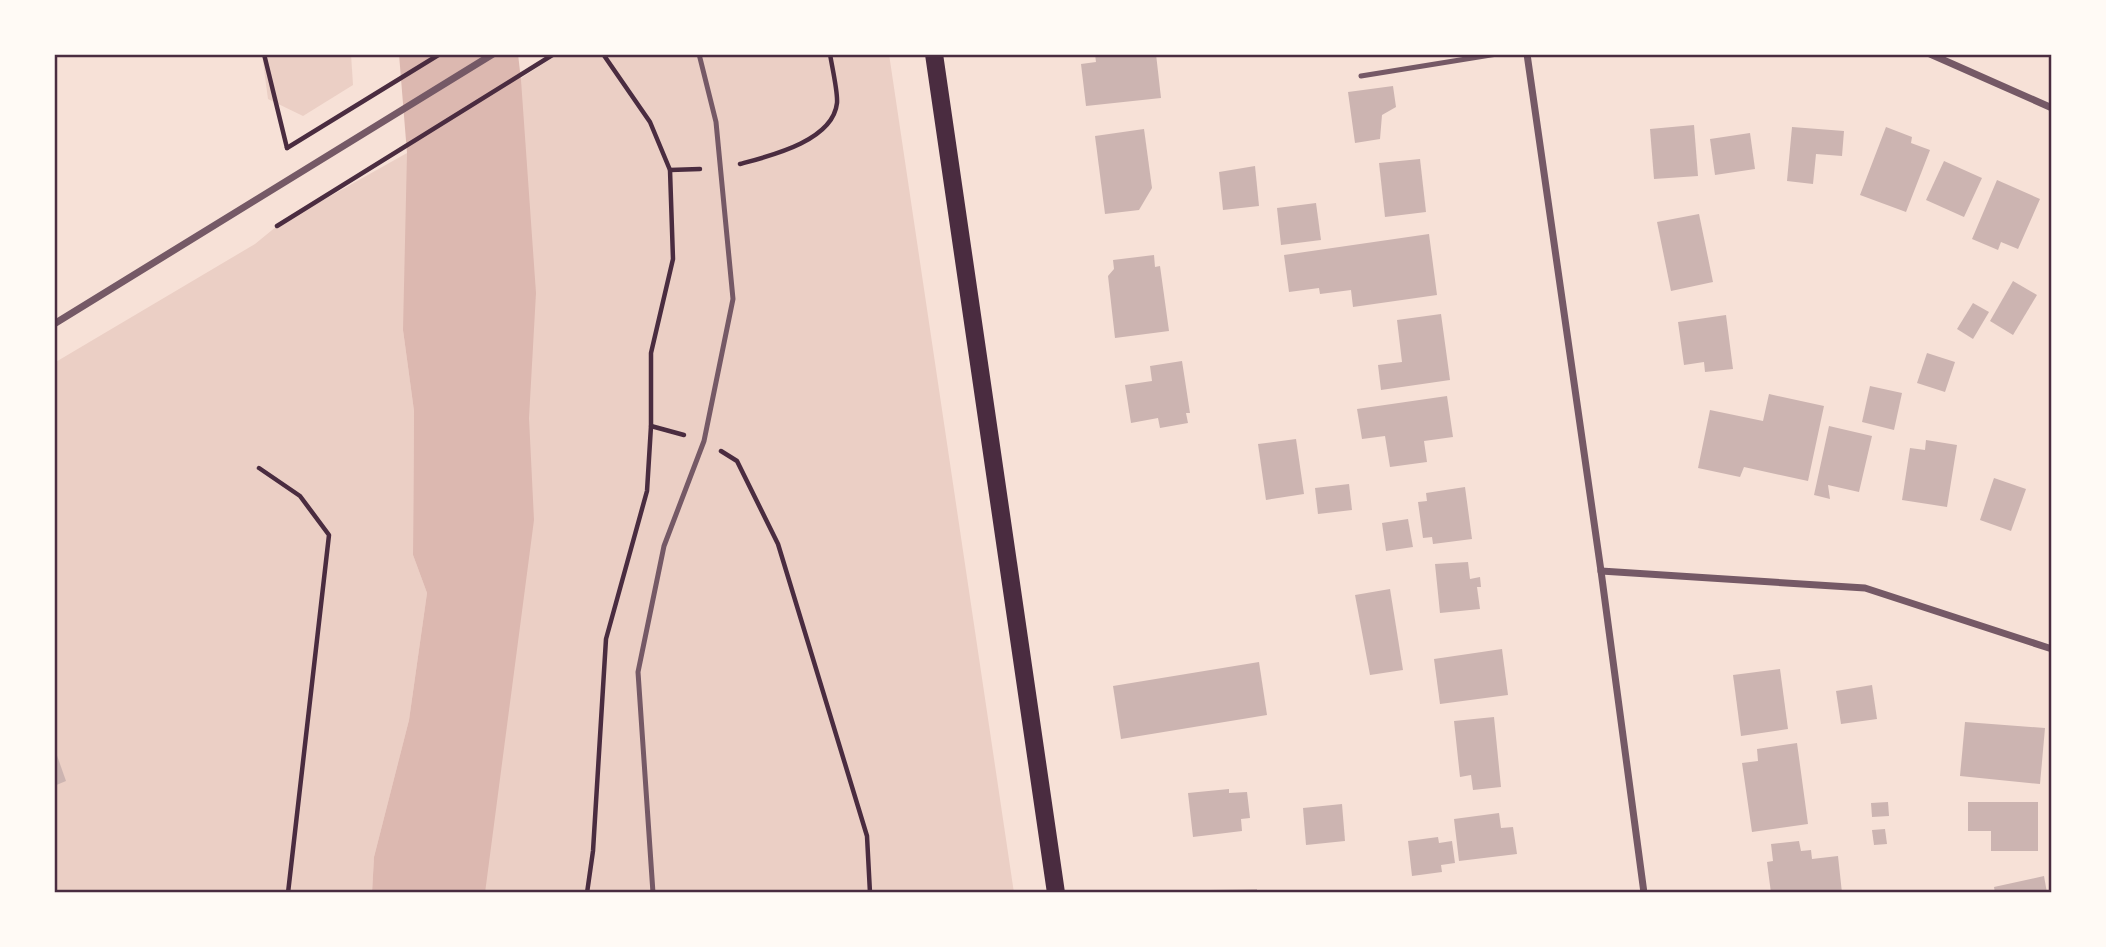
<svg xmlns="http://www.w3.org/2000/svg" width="2106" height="947" font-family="Literata,serif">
<rect width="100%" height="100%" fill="#f7e1d7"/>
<g fill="#ebcfc5">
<path d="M262,54H351L353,85L303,116L268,99Z"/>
<path d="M558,54H889L1014,893H438L487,564L403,330L414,411L413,555L427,593L409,720L374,857L372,893H54V363L255,244L277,226L407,153Z"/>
</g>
<path fill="#dcb8b0" d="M399,54H518L521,80L536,293L529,418L534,520L485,893H372L374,857L409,720L427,593L413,555L414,411L403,330L407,153Z"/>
<g fill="#ccb4b1">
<path d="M1095,54H1156L1161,98L1086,106L1081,64L1096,62Z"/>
<path d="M1393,86L1396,107L1382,115L1380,139L1355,143L1348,92Z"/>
<path d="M1694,125L1698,176L1654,179L1650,129Z"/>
<path d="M1792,127L1844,131L1842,156L1816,154L1813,184L1787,181Z"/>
<path d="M1886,127L1912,137L1911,143L1930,150L1906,212L1860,195Z"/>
<path d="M1144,129L1152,188L1139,210L1105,214L1095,136Z"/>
<path d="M1750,133L1755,169L1715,175L1710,139Z"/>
<path d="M1420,159L1426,212L1385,217L1379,163Z"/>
<path d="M1944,161L1982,178L1964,217L1926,200Z"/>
<path d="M1255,166L1259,206L1223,210L1219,172Z"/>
<path d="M1997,180L2040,199L2018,249L2001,242L1998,250L1972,239Z"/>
<path d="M1316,203L1321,240L1281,245L1277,208Z"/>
<path d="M1699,214L1713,282L1671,291L1657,222Z"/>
<path d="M1429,234L1437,295L1353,307L1351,290L1320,294L1319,288L1289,292L1284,255Z"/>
<path d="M1154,255L1155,267L1160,266L1169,331L1115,338L1108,276L1114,269L1113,260Z"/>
<path d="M2013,281L2037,295L2013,335L1990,321Z"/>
<path d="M1973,303L1989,312L1973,339L1957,329Z"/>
<path d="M1441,314L1450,380L1381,390L1378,365L1402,362L1397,320Z"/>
<path d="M1726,315L1733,369L1705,372L1704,362L1684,365L1678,322Z"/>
<path d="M1927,353L1955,362L1945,392L1917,383Z"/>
<path d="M1182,361L1190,413H1186L1188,423L1160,428L1158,418L1131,423L1125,385L1152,381L1150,366Z"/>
<path d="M1870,386L1902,393L1894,430L1862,422Z"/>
<path d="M1769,394L1824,406L1808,481L1744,467L1740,477L1698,468L1710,410L1763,421Z"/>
<path d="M1447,396L1453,437L1424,441L1427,462L1390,467L1385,436L1362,439L1357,409Z"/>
<path d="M1829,426L1872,436L1859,492L1828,485L1830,499L1814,495Z"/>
<path d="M1296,439L1304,494L1266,500L1258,444Z"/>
<path d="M1926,440L1957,445L1947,507L1902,500L1910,448L1925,450Z"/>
<path d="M1994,478L2026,489L2011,531L1980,520Z"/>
<path d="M1349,484L1352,510L1318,514L1315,488Z"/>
<path d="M1465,487L1472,539L1433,544L1432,537L1423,538L1418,502L1427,501L1426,493Z"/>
<path d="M1408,519L1413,547L1386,551L1382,523Z"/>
<path d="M1468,562L1470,579L1480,577L1481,587H1477L1480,609L1440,613L1435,564Z"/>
<path d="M1390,589L1403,670L1370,675L1355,595Z"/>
<path d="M1502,649L1508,695L1440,704L1434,659Z"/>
<path d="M1259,662L1267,715L1121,739L1113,686Z"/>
<path d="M1780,669L1788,729L1741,736L1733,675Z"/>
<path d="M1872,685L1877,719L1841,724L1836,691Z"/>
<path d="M1494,717L1501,787L1473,790L1471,775L1460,777L1454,721Z"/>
<path d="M1965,722L2045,728L2040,784L1960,776Z"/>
<path d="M1797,743L1808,824L1752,832L1742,763L1758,761L1757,749Z"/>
<path d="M54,747L66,781L54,786Z"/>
<path d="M1229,789V793L1247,792L1250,818L1241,819L1242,831L1193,837L1188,793Z"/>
<path d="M1888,802L1889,816L1872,817L1871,803Z"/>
<path d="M1968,802H2038V851H1991V831H1968Z"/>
<path d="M1342,804L1345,841L1306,845L1303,808Z"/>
<path d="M1499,813L1501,828L1513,827L1517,854L1459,861L1454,819Z"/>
<path d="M1885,829L1887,844L1874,845L1872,830Z"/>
<path d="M1438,837L1439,843L1452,841L1455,863L1441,865L1442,872L1412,876L1408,841Z"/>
<path d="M1799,841L1801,851L1811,850L1812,859L1838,856L1842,893H1771L1767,862L1773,861L1771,844Z"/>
<path d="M2044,876L2047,893H1995L1994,887Z"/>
<path d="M1257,889V893H1210V890Z"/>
</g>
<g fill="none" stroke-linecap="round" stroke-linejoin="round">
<g stroke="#4a2c40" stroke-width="4.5">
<path d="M264,54L287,148"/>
<path d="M287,148L440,54"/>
<path d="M740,164C770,156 833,141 837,103C838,92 832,67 830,54"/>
<path d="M670,170L700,169"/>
<path d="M277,226L554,54"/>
<path d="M651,426L684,435"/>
<path d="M721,451L737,461L778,544L867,836L870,893"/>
<path d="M259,468L300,496L329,535L288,893"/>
<path d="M587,893L593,851L606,639L647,491L651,426V353L673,259L670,170L650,122L603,54"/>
</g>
<g stroke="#755966" stroke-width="5">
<path d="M1361,76L1497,54"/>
<path d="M653,893L638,672L664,546L704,441L733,299L716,122L699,54"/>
</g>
<g stroke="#755966" stroke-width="7">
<path d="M1527,54L1601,571L1644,893"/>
<path d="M1930,54L2052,108"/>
<path d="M54,324L493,54"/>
<path d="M1601,571L1865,588L2052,649"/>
</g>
<path stroke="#4a2c40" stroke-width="18" d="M934,54L1056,893"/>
</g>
<rect width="2106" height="947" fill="none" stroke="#fffaf5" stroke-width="112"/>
<rect x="56" y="56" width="1994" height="835" fill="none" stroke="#4a2c40" stroke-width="2.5"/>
</svg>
